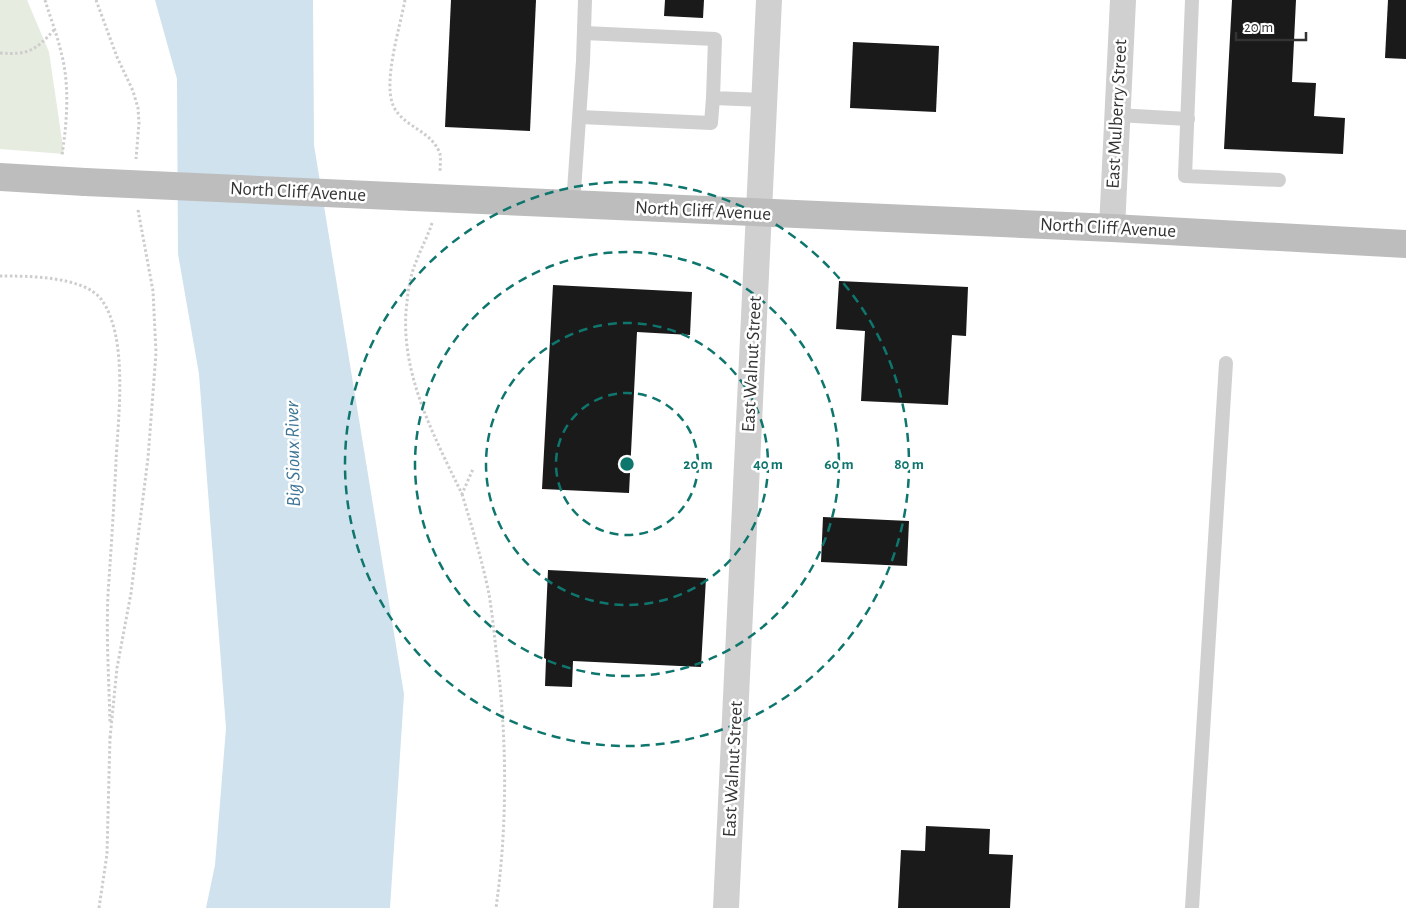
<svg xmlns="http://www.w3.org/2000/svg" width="1406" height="908" font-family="'Alegreya Sans',sans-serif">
<rect width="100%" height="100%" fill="#fff"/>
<path fill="#e6ecdf" d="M0,0H27L49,52L64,154L0,149Z"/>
<path fill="#cfe2ee" d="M155,0H313L314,145L404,694L390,908H206L215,865L226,728L199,374L178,254L177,79Z"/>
<g fill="#1a1a1a">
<path d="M451,0H536L530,131L445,127Z"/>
<path d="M665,0H704L703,18L664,16Z"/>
<path d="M1232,0H1296L1292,82L1316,83L1314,116L1345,118L1343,154L1224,149Z"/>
<path d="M1388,0H1406V59L1385,58Z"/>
<path d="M853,42L939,46L936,112L850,108Z"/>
<path d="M839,281L968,287L966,336L952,335L948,405L861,401L865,331L836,329Z"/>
<path d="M553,285L692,292L690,335L637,332L629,493L542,489Z"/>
<path d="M823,517L909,521L907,566L821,562Z"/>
<path d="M548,570L706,578L701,667L573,661L572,687L545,686L546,659L544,658Z"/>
<path d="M926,826L990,829L989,854L1013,855L1010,908H898L901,850L925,851Z"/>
</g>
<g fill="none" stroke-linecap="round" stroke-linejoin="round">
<g stroke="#cdcdcd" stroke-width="3" stroke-dasharray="2.5 2.5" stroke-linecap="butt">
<path d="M45,0C50,17 57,34 61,52C70,84 67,123 62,155"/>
<path d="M96,0L117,57L133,91L138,108L139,123L136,159"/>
<path d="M405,0C400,27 383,81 393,105C402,127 432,130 440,154C441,159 440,167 440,173"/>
<path d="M0,53C28,55 35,51 54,30"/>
<path d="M432,223C428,236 421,248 416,262C411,273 408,290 407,302C398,370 434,436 462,494L473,469"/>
<path d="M0,276C27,276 83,276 101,299C129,337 118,417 116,462C114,506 111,550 108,594C106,637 109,680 110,723"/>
<path d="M462,494C472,527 482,560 489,594C492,612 494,631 496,650C507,736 508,822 496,908"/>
<path d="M110,738L117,668L131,593L148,458L156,353L153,291L138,210"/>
<path d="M99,908L107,854L110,737"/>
</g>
<g stroke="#d0d0d0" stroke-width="14">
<path d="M1192,0L1185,176L1279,180"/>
<path d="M584,33L715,39L713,98L764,100"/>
<path d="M1117,115L1188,119"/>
<path d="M580,117L711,123L713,98"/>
<path d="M573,205L583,61L585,0"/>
<path d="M1192,908L1226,363"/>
</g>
<g stroke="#d0d0d0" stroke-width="26">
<path d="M1112,228L1123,0"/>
<path d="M726,908L769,0"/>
</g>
<g stroke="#bdbdbd" stroke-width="28">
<path d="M0,177L85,182"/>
<path d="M413,197L1112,228L1406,244"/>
</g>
<path stroke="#bdbdbd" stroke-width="28" d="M85,182L413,197"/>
</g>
<g fill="none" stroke="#0f766e" stroke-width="2.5" stroke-dasharray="9 6">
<circle cx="627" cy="464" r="71"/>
<circle cx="627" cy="464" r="141"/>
<circle cx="627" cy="464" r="212"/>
<circle cx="627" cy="464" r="282"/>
</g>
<g text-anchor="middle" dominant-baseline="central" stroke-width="5" stroke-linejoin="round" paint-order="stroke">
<g font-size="19" fill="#333" stroke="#fff">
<text transform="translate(1117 114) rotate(-87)">East Mulberry Street</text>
<text transform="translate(298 192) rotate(3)">North Cliff Avenue</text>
<text transform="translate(703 211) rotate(3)">North Cliff Avenue</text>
<text transform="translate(1108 228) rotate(3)">North Cliff Avenue</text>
<text transform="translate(752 364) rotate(-87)">East Walnut Street</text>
<text transform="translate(733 769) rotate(-87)">East Walnut Street</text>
</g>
<g font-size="20" font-style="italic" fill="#3f7597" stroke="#fff">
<text transform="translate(293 454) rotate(-91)">Big Sioux River</text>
</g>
</g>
<circle cx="627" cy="464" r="8" fill="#0f766e" stroke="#fff" stroke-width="2.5"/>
<g font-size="15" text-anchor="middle" font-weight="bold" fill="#0f766e" stroke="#fff" stroke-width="5" stroke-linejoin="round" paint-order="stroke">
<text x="698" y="469">20 m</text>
<text x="768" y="469">40 m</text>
<text x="839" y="469">60 m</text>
<text x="909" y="469">80 m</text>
</g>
<path d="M1236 32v8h70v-8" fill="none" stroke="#333333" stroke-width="2.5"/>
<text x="1244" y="32" font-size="15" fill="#333333" stroke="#ffffff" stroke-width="4" paint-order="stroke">20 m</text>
</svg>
